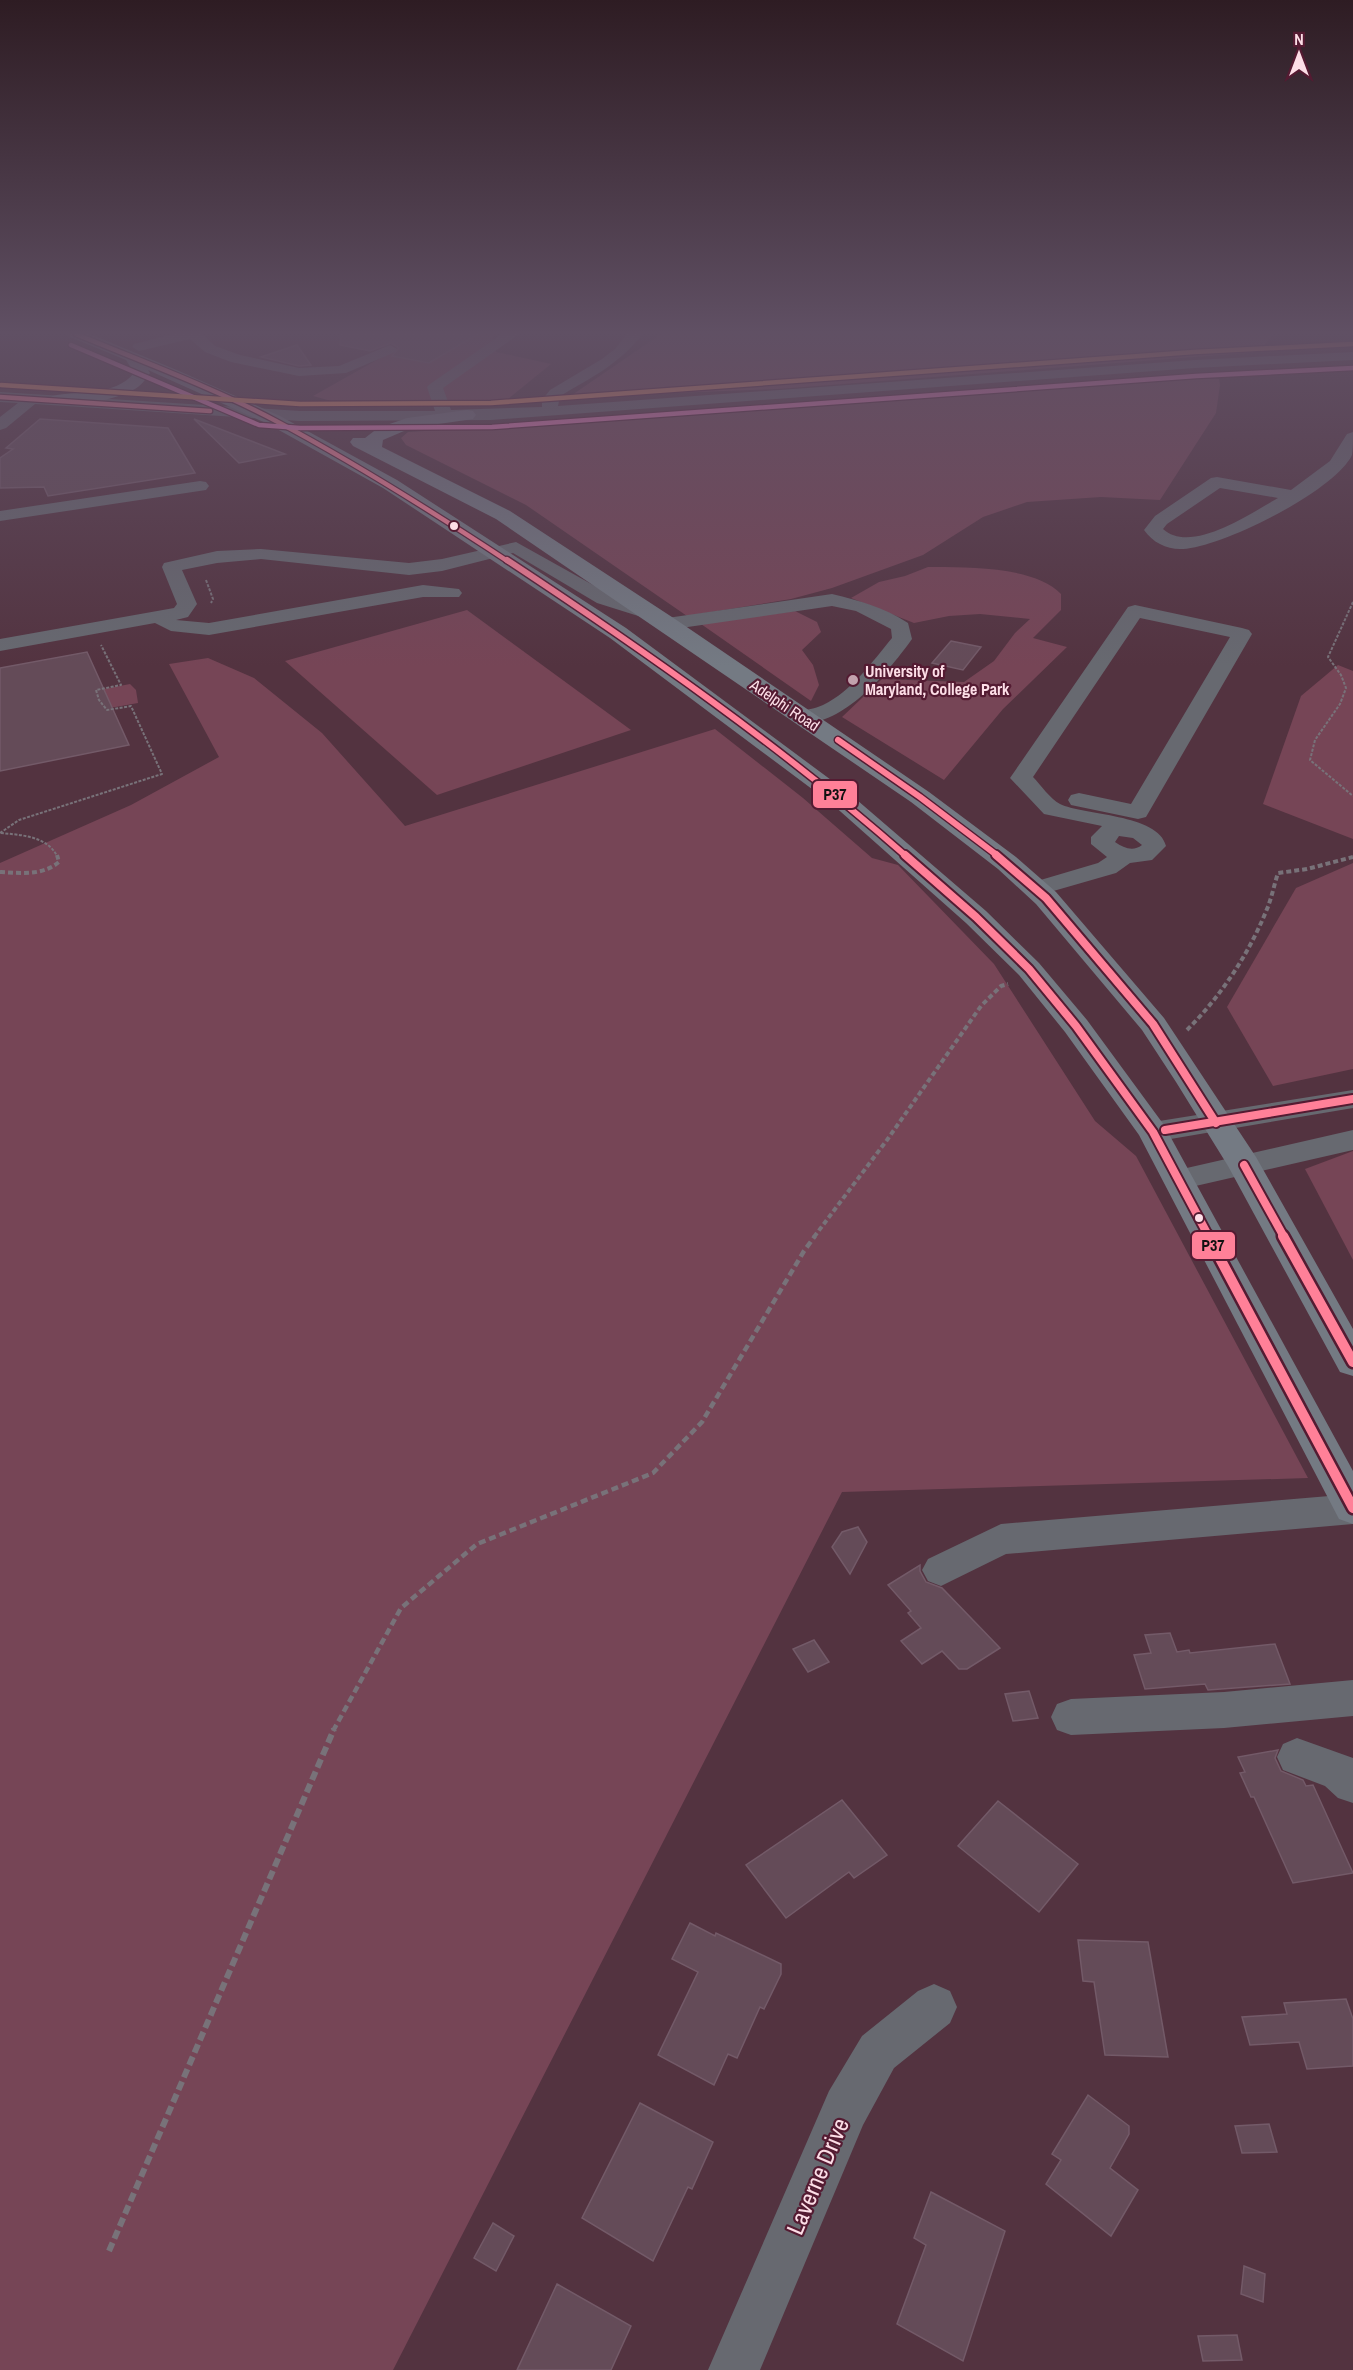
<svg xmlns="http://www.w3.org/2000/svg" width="1353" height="2370" font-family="'Archivo Narrow',sans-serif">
<rect width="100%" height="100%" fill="#533340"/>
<g fill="#764556">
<path d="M423,334H496L492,338L496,352L551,364L508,399L469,403L389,405L335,402L313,396Z"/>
<path d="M661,334H1273L1260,352L778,389L569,397Z"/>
<path d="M1176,376L1219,379L1220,385L1216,413L1160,500L1101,497L1027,502L983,517L923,555L832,588L791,599L687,616L526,505L406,445L401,438L408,432L607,420Z"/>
<path d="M928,567C965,567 1035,566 1061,594V610L1033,638L1067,647L1003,709L944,780L842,717L882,679L964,682L994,661L1015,633L1030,619L980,614L949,616L914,623L851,598L879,582L905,576Z"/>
<path d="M467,610L631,730L437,795L285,661Z"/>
<path d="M795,611L817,622L821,632L802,650L813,665L819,685L811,701L701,624Z"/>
<path d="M208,658L254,678L322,733L405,826L715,729L803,798L872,858L898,865L994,964L1095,1121L1136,1156L1308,1478L842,1492L393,2370H0V863L131,805L219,757L169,664Z"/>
<path d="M1338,665L1353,671V839L1263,804L1301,696Z"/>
<path d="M130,684L136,690L138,703L110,708L99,690Z"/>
<path d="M1353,863V1069L1273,1086L1227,1007L1296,888Z"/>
<path d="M1353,1151V1260L1305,1169Z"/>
</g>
<g fill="#644b58" stroke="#735a68" stroke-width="1.5">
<path d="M341,334H478L429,363L392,356L399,348L391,343L370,351L340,345Z"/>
<path d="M297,345L311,365L299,366L261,357Z"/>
<path d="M40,419L168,428L195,473L48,496L44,487L0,488V458L13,449L6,448Z"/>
<path d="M194,419L285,454L239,463Z"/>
<path d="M951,641L981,647L963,670L932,663Z"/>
<path d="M87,652L129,745L0,771V668Z"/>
<path d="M858,1527L867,1542L850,1574L832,1547L842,1532Z"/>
<path d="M920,1565V1571L926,1582L942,1588L1000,1648L967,1669H959L942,1651L922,1664L901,1641L921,1628L908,1613L911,1611L888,1585Z"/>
<path d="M1170,1633L1177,1652L1189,1650L1190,1653L1275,1644L1290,1684L1208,1690L1205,1684L1145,1689L1134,1655L1151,1653L1145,1635Z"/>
<path d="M814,1640L829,1662L808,1672L793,1649Z"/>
<path d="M1029,1691L1038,1718L1013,1721L1005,1694Z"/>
<path d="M1278,1750L1275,1758L1281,1771L1303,1780L1306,1786L1313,1785L1353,1873L1293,1883L1254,1797H1251L1240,1773L1245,1772L1238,1757Z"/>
<path d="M842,1800L887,1855L854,1878L849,1872L786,1918L746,1865Z"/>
<path d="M998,1801L1078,1864L1039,1912L958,1846Z"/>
<path d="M690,1923L715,1936L716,1933L781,1964V1974L764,2009L760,2007L737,2058L728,2054L714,2085L658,2055L698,1972L672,1959Z"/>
<path d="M1078,1940L1148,1942L1168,2057L1105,2055L1094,1982L1083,1981Z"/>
<path d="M1346,1999L1353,2019V2066L1307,2069L1299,2042L1250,2045L1242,2017L1287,2014L1284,2003Z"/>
<path d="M1088,2095L1129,2126V2134L1110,2168L1138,2190L1111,2236L1046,2184L1061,2160L1052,2154Z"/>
<path d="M640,2103L713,2142L692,2189L688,2187L653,2261L582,2218Z"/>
<path d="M1269,2124L1277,2152L1242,2153L1235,2126Z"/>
<path d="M931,2192L1005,2231L963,2361L897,2324L926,2245L914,2238Z"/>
<path d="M493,2223L514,2236L496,2271L474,2258Z"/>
<path d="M1244,2266L1265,2274L1263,2302L1241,2294Z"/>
<path d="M557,2284L631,2326L611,2370H517Z"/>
<path d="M1237,2335L1242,2360L1203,2361L1198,2336Z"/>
</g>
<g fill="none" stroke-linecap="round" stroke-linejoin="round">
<g stroke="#787279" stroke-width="2" stroke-dasharray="3 1.5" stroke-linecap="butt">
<path d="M206,580L213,599L211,603"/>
<path d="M1353,602L1328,657L1341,675L1346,688L1340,704L1315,740L1310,760L1353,796"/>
<path d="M0,833L19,820L162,774L131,706L107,710L99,700L96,690L121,685L101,645"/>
<path d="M1,833C21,835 47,836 57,856"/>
</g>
<g stroke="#787279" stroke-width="4" stroke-dasharray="5 3" stroke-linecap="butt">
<path d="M0,872C21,873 42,876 59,862L57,855"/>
<path d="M1187,1030C1221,996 1249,954 1267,909C1272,897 1274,885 1278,873L1307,869L1353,857"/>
<path d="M814,1237L887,1140L981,1006L1001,986L1008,984"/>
</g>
<path stroke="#787279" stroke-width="4.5" stroke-dasharray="7 4" stroke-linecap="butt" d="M333,1731L401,1608L477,1544L653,1473L702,1422L804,1251L815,1236"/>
<path stroke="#787279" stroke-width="6" stroke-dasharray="9 4.5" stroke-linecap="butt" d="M109,2251L334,1729"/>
<g fill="#676970" fill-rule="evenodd">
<path d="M174,334H202L215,346L240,355L299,368L339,366L390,345L397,349L395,352L346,373L299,376L231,362L205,352L190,339L139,351L132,347L134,344Z"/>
<path d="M502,334H519L443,388L451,410L542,407V400L550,390L602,359L615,349L627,334H642C621,363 591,378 560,396L558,406L1195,360L1353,352V360L1195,368L491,420L300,421L35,404L6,428L0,430V417L18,403L0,402V392L300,411H435L427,387L430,384Z"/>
<path d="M1353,432C1353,439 1353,449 1352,455C1335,491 1222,547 1183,549C1168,550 1153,543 1144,530L1155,516L1211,478L1217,477L1291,490L1330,461L1347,434ZM1220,488L1278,498C1251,513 1191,555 1163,529L1167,524Z"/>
<path d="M200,481L206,482L209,486L206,490L0,521V511Z"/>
<path d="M516,542L611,595L658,610L661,614L658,618L651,620L597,603L513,553L442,571L409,575L261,559L217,563L182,570L197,604L188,617L176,620L209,623L423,585L459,589L462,593L459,597H423L209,635L171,631L155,623L0,651V639L174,608L177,604L162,567L164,563L217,551L261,549L409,563L442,559Z"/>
<path d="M832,594C860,601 884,607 908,623L912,639C890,670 839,732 795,722L792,717L795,712C804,710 815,709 823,705C852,691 872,662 892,638L891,629L856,611L832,606L667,630L660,628L657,624L660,620L667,618Z"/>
<path d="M1135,605L1242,628L1249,630L1252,634L1146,817L1138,819L1071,805L1068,800L1071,795L1079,793L1131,804L1230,637L1140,618L1033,777C1041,785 1050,799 1060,804C1082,815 1159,814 1166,846L1152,860L1130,863L1116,873L1036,896L1027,894L1024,889L1027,884L1098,863L1107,857L1091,844V837L1102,826L1044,814L1010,778L1128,607ZM1119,836L1133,838L1142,845C1133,852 1124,848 1115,842Z"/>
<path d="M1353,1090V1108L1153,1142L1143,1139L1138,1132L1143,1125L1153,1122Z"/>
<path d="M1353,1130V1150L1178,1190L1167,1187L1163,1180L1167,1173L1178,1170Z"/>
<path d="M1353,1494V1524L1006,1554L941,1586L928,1581L922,1570L928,1559L1001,1524Z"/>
<path d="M1353,1680V1716L1224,1728L1071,1735L1057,1730L1051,1717L1057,1704L1071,1699L1224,1692Z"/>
<path d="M1297,1738L1353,1758V1803L1338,1798L1325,1786L1283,1770L1277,1757L1283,1744Z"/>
<path d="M934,1984L950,1991L957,2007L950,2023L894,2068L863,2125L760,2370H708L829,2091L862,2036L918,1991Z"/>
</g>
<g fill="#747a83" fill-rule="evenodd">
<path d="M68,334H90L179,371L280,416L397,480L626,628L850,794L986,911L1039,963L1087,1020L1164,1125L1353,1471V1524L1339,1519L1139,1135L1065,1032L1019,975L966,923L832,804L610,638L383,488L268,424L148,370L150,373C145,380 141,386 133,390C116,400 71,408 52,404L50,400L52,396C79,390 114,397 134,373L126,360L70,337Z"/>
<path d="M467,410L473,411L476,415L473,419L411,428L383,440L382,447L510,511L675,619L929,792L1016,857L1056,892L1164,1018L1256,1157L1353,1329V1376L1340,1372L1228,1166L1176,1082L1142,1030L1036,904L998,869L911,802L496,519L353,446L350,442L353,438H365L378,428L407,418Z"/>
</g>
<defs>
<g id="bus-1-far3">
<path d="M76,334C143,362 212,387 276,421C357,464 433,512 509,562"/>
<path d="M0,397L210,411"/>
</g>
<g id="bus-1-far2">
<path d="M507,560C645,651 782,747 906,856"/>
<path d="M838,740L920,797L998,856"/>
</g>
<g id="bus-1-far1">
<path d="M905,855L976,917L1029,969L1076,1026L1153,1132L1209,1237"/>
<path d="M996,855L1046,898L1153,1024L1216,1123"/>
<path d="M1165,1130L1353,1099"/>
<path d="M1244,1165L1284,1237"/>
</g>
<g id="bus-1">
<path d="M1208,1236L1353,1508"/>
<path d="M1283,1236L1353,1362"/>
</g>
<path id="bus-2" d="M71,345L259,425L300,428L492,427L1196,376L1353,368"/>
<path id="bus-3" d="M1,385L300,404L491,403L1194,352L1352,344"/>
</defs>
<use href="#bus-1-far3" stroke="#541b32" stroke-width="7"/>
<use href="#bus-1-far2" stroke="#541b32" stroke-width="9"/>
<use href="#bus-1-far1" stroke="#541b32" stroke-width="12"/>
<use href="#bus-1" stroke="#541b32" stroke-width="15"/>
<use href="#bus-2" stroke="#541b32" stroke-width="7"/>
<use href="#bus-3" stroke="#541b32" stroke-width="7"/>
<use href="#bus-1-far3" stroke="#ff8098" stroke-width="4.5"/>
<use href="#bus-1-far2" stroke="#ff8098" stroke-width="6"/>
<use href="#bus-1-far1" stroke="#ff8098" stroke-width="8"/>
<use href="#bus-1" stroke="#ff8098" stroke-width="10"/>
<use href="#bus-2" stroke="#ff80c5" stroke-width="4.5"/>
<use href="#bus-3" stroke="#fb9564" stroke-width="4.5"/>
</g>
<linearGradient id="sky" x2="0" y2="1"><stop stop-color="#2e1c23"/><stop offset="0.5" stop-color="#605064"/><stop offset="1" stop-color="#605064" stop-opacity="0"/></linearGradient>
<rect width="1353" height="666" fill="url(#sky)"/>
<g fill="#fddee7" stroke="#541b32" stroke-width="2">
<circle cx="454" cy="526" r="5"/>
<circle cx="1199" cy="1218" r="5"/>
</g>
<circle fill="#c2a2ad" stroke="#541b32" stroke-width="2" cx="853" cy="680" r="6"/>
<g text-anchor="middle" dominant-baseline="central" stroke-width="4.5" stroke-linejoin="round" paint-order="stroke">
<g font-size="16" font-weight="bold" fill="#fddee7" stroke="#541b32" text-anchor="start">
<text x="865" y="671">University of<tspan x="865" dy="18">Maryland, College Park</tspan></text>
</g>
<g font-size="16" fill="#fddee7" stroke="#541b32">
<text transform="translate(785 705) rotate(34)">Adelphi Road</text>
</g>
<g font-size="24" fill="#fddee7" stroke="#541b32">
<text transform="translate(817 2176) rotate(-67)">Laverne Drive</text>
</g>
</g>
<g stroke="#541b32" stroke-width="2">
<rect x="812" y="780" width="46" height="29" rx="6" fill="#ff8098"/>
<rect x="1191" y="1231" width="45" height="29" rx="6" fill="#ff8098"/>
</g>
<g font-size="16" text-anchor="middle" font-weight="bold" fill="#111">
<text x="835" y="800">P37</text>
<text x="1213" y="1251">P37</text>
</g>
<g transform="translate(1299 54)" stroke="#541b32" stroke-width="4.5" paint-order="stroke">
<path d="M0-4.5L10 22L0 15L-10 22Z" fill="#fddee7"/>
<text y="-9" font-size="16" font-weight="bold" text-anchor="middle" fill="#fddee7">N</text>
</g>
</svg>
